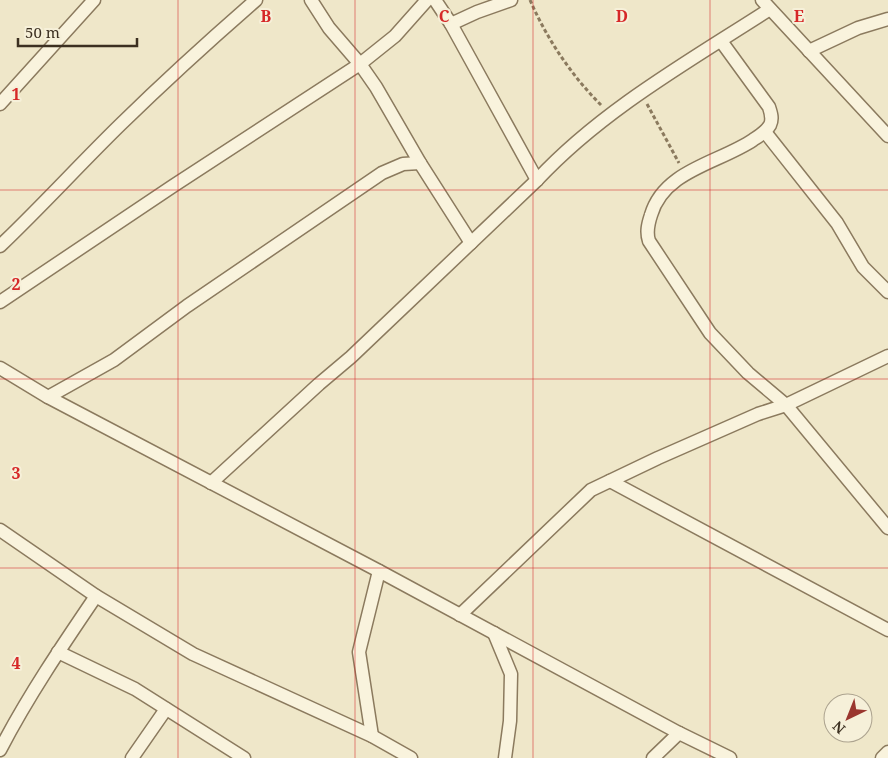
<svg xmlns="http://www.w3.org/2000/svg" width="888" height="758" font-family="'Noto Serif',serif">
<rect width="100%" height="100%" fill="#efe7c9"/>
<g fill="none" stroke-linecap="round" stroke-linejoin="round">
<defs>
<g id="street">
<path d="M311,0L329,28L360,64L376,87L420,163L471,243"/>
<path d="M435,0L451,24L477,12L511,0"/>
<path d="M762,0L888,136"/>
<path d="M451,24L537,180"/>
<path d="M721,41L769,107C771,113 773,119 770,125C766,132 759,136 753,140C719,163 664,170 651,215C648,224 646,232 649,241L710,333L748,373L786,405L888,528"/>
<path d="M809,51L858,28L888,19"/>
<path d="M0,104L94,0"/>
<path d="M765,132L837,223L863,267L888,292"/>
<path d="M0,246C42,206 80,164 121,124C165,81 210,40 256,0"/>
<path d="M0,302L173,186L360,64L395,36L427,0"/>
<path d="M0,368L48,397L379,571L679,733L730,758"/>
<path d="M48,397L114,360L187,306L382,173L403,164L420,163"/>
<path d="M610,481L888,630"/>
<path d="M211,483L319,384L351,357L537,180C602,110 691,60 770,9"/>
<path d="M0,530L96,596L193,654L372,736L411,758"/>
<path d="M460,615L591,490L658,458L758,414L786,405L888,356"/>
<path d="M494,633L511,674L510,721L505,758"/>
<path d="M58,652L135,689L244,758"/>
<path d="M372,736L359,652L379,571"/>
<path d="M0,750C28,696 62,646 96,596"/>
<path d="M132,758L166,709"/>
<path d="M653,758L679,733"/>
<path d="M882,758L888,752"/>
</g>
</defs>
<use href="#street" stroke="#8b7a5e" stroke-width="15"/>
<g stroke="#8b7a5e" stroke-width="3" stroke-dasharray="4 2.5" stroke-linecap="butt">
<path d="M530,0C547,39 571,75 601,105"/>
<path d="M647,104L679,163"/>
</g>
<use href="#street" stroke="#f9f3dd" stroke-width="12"/>
</g>
<path fill="none" stroke="#d62828" stroke-width="1" stroke-opacity="0.55" d="M178,0V758M355,0V758M533,0V758M710,0V758M0,190H888M0,379H888M0,568H888"/>
<g font-size="16" text-anchor="middle" font-weight="bold" fill="#d62828" stroke="#f6f0d9" stroke-width="4" stroke-linejoin="round" paint-order="stroke">
<text x="266" y="22">B</text>
<text x="444" y="22">C</text>
<text x="622" y="22">D</text>
<text x="799" y="22">E</text>
<text x="16" y="100">1</text>
<text x="16" y="290">2</text>
<text x="16" y="479">3</text>
<text x="16" y="669">4</text>
</g>
<g transform="translate(848 718) rotate(223)"><circle r="24" fill="#f6f0d9" stroke="#aca38f"/>
<path d="M0-4L9 19L0 12L-9 19Z" fill="#9a362e"/>
<text y="-8" font-size="14" font-weight="bold" text-anchor="middle" fill="#3c3021">N</text>
</g>
<path d="M18 38v8h119v-8" fill="none" stroke="#3c3021" stroke-width="2.5"/>
<text x="25" y="38" font-size="15" fill="#3c3021" stroke="#f6f0d9" stroke-width="4" paint-order="stroke">50 m</text>
</svg>
